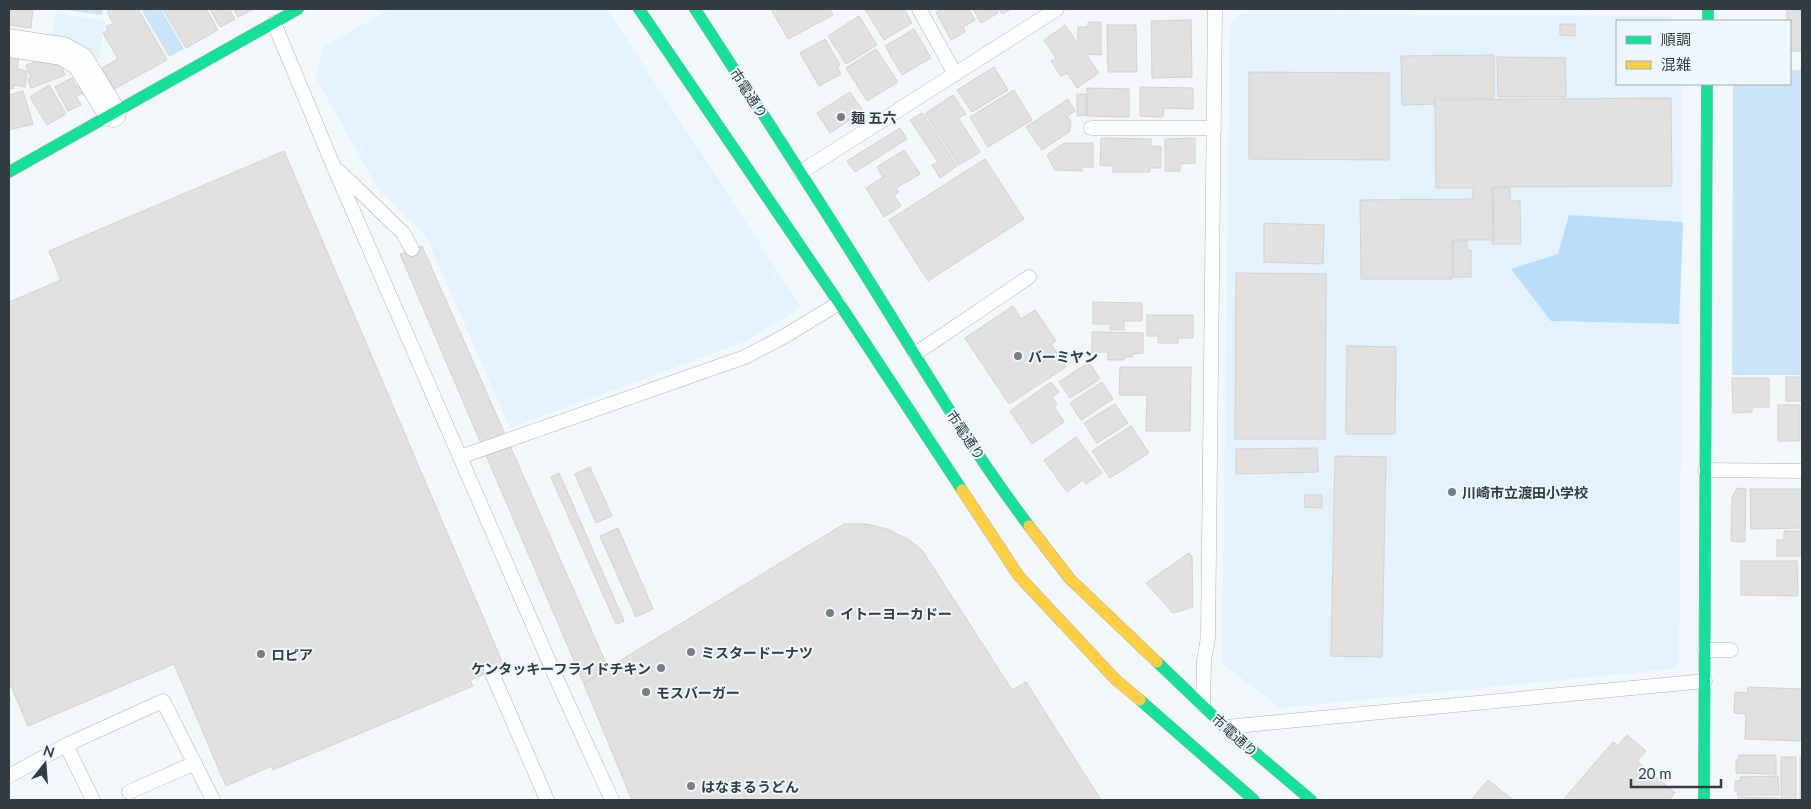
<svg xmlns="http://www.w3.org/2000/svg" width="1811" height="809" font-family="Lato,'Noto Sans JP',sans-serif">
<rect width="100%" height="100%" fill="#f2f7fa"/>
<g fill="#e4f2fd">
<path d="M390,9H607L801,307L749,340L510,428L426,236L377,187L316,78L323,47Z"/>
<path d="M56,13L105,21L97,66L51,44Z"/>
<path d="M1239,14L1670,16L1674,21H1617V84H1681L1682,325L1679,660L1672,669L1280,708L1222,663L1230,26Z"/>
</g>
<g fill="#cbe4f8">
<path d="M59,9H103L102,15Z"/>
<path d="M141,9H161L184,49L169,57Z"/>
<path d="M1790,70H1802V375H1732L1733,84H1790Z"/>
</g>
<path fill="#badefa" d="M1569,215L1683,222L1679,324L1551,321L1511,269L1558,254Z"/>
<g fill="#e3e1df" stroke="#d3d2d0">
<path d="M9,9H33L31,28L9,25Z"/>
<path d="M111,9H138L167,60L114,89L102,68L118,59L103,33L108,30L106,27L113,23L107,12Z"/>
<path d="M163,9H206L218,30L186,48Z"/>
<path d="M210,9H229L235,19L220,27Z"/>
<path d="M234,9H254L238,17Z"/>
<path d="M771,9H830L833,15L788,39Z"/>
<path d="M865,9H904L912,23L884,40Z"/>
<path d="M943,9H969L975,20L963,27L965,32L951,40L936,12Z"/>
<path d="M973,9H996L998,13L981,23Z"/>
<path d="M999,9H1011L1002,14Z"/>
<path d="M1787,9H1802V51H1790V21H1787Z"/>
<path d="M859,16L877,45L846,64L828,36Z"/>
<path d="M1191,20L1192,77L1152,78L1151,21Z"/>
<path d="M1088,22H1101V55L1086,54L1099,73L1077,88L1067,73L1061,76L1051,61L1056,58L1044,40L1065,25L1078,44V27H1088Z"/>
<path d="M1560,24H1575V36L1560,35Z"/>
<path d="M1107,25H1136L1137,72H1108Z"/>
<path d="M914,29L931,58L902,75L885,46Z"/>
<path d="M825,39L840,65L837,67L841,74L819,86L800,53Z"/>
<path d="M876,49L898,82L867,101L846,68Z"/>
<path d="M9,54L19,56L17,69L27,71L25,87L14,85L13,89L9,88Z"/>
<path d="M1494,55V98H1434L1435,104L1402,105L1401,56Z"/>
<path d="M1497,57L1565,58L1566,97H1498Z"/>
<path d="M42,59L43,63L52,60L54,64L60,62L65,75L31,88L28,79L31,78L26,65Z"/>
<path d="M994,67L1008,90L972,112L957,90Z"/>
<path d="M1249,72L1389,73V160L1249,159Z"/>
<path d="M72,78L76,87L79,85L83,93L76,96L81,105L68,111L55,87Z"/>
<path d="M49,85L66,114L47,125L30,97Z"/>
<path d="M1140,87L1193,88V109L1164,108L1163,117L1140,116Z"/>
<path d="M1087,88L1129,89V117L1087,116Z"/>
<path d="M1014,90L1032,120L988,147L970,117Z"/>
<path d="M23,91L33,124L9,130V95Z"/>
<path d="M850,92L863,111L830,133L817,113Z"/>
<path d="M1077,94H1086V115L1077,116Z"/>
<path d="M953,95L966,114L958,118L980,152L959,165L925,114Z"/>
<path d="M1671,98L1672,186L1492,187L1493,240H1452V279H1361L1360,200L1473,199V188H1436L1435,100Z"/>
<path d="M1068,99L1075,111L1067,116L1071,122L1069,132L1042,150L1026,127Z"/>
<path d="M922,113L957,166L940,178L932,165L938,162L910,120Z"/>
<path d="M900,128L907,139L855,172L847,161Z"/>
<path d="M1101,138L1151,139V146L1161,147V168H1150V172H1113V166L1100,165Z"/>
<path d="M1195,138V163L1180,164V171H1165V139Z"/>
<path d="M1064,143H1093V167H1082V171L1055,170L1047,155Z"/>
<path d="M904,150L920,174L896,188L899,192L894,195L901,206L884,217L866,188L883,177L877,167Z"/>
<path d="M284,151L504,666L470,680L473,686L273,770L272,766L226,786L174,664L28,726L9,681V302L61,280L49,251Z"/>
<path d="M985,159L1024,219L928,281L889,220Z"/>
<path d="M1493,188H1510V201H1520L1521,244H1492V241H1494Z"/>
<path d="M1264,223L1324,225L1323,264L1264,262Z"/>
<path d="M1453,241H1467V250H1471V277H1453Z"/>
<path d="M422,246L608,668L584,684L400,254Z"/>
<path d="M1236,273L1326,274L1325,439H1235Z"/>
<path d="M1093,302L1142,303V321H1124V330H1110V324H1093Z"/>
<path d="M1013,306L1021,319L1035,310L1056,341L1051,344L1066,367L1009,404L965,338Z"/>
<path d="M1147,315H1193V338H1178V343H1158V336H1147Z"/>
<path d="M1092,332L1143,333V353L1132,354V357H1124V360H1108V352H1092Z"/>
<path d="M1347,346L1396,347L1395,434H1346Z"/>
<path d="M1089,362L1100,379L1070,398L1059,382Z"/>
<path d="M1120,367H1191L1190,431H1146L1147,395H1119Z"/>
<rect x="1786" y="377" width="16" height="24"/>
<path d="M1732,378H1769V407H1752V412L1733,413Z"/>
<path d="M1051,382L1059,392L1052,397L1057,404L1054,406L1064,422L1032,444L1010,411Z"/>
<path d="M1102,382L1113,399L1081,420L1070,403Z"/>
<path d="M1115,404L1128,423L1097,443L1084,423Z"/>
<rect x="1778" y="405" width="22" height="36"/>
<path d="M1131,426L1149,453L1110,478L1092,451Z"/>
<path d="M1076,437L1102,473L1086,484L1083,480L1067,492L1044,460Z"/>
<path d="M1317,448L1318,472L1236,474V449Z"/>
<path d="M1335,456L1386,457L1382,657L1331,656Z"/>
<path d="M590,467L612,516L596,523L575,474Z"/>
<path d="M559,473L624,621L616,624L551,477Z"/>
<path d="M1737,488L1746,489L1745,542L1731,541L1732,498Z"/>
<path d="M1750,489H1802V528L1751,529Z"/>
<path d="M1305,495H1322V508L1304,507Z"/>
<path d="M844,524H867L887,529L908,539L922,550L1012,690L1026,682L1101,800H632L584,684L608,668Z"/>
<path d="M618,528L653,609L636,617L600,536Z"/>
<path d="M1784,531H1802V556H1777V540H1784Z"/>
<path d="M1189,553L1192,556L1193,607L1173,613L1146,583Z"/>
<path d="M1741,561H1797L1798,596L1741,595Z"/>
<path d="M1748,687L1802,689V741L1745,739L1746,714L1734,713L1735,692L1747,693Z"/>
<path d="M1627,735L1646,751L1637,761L1675,793L1669,800H1563L1613,742L1618,745Z"/>
<path d="M1739,755H1776V774L1736,773V760H1739Z"/>
<rect x="1781" y="757" width="15" height="43"/>
<rect x="1800" y="757" width="2" height="43"/>
<path d="M1778,776L1779,795H1737L1738,790L1735,791V781H1740V777Z"/>
<path d="M1488,780L1513,800H1471Z"/>
<path d="M1738,797L1778,798V800H1738Z"/>
</g>
<g fill="none" stroke-linecap="round" stroke-linejoin="round">
<defs>
<g id="lane">
<path d="M919,9L955,74"/>
<path d="M274,23L333,165L557,680L612,800"/>
<path d="M1091,128H1214"/>
<path d="M339,171L403,233L412,249"/>
<path d="M801,172L1057,9"/>
<path d="M915,354L1029,277"/>
<path d="M460,457L745,357L785,336L839,303"/>
<path d="M1705,470L1802,471"/>
<path d="M1705,650H1731"/>
<path d="M491,671L547,800"/>
<path d="M1203,705L1204,660L1208,638L1215,9"/>
<path d="M1226,727L1705,681"/>
<path d="M66,745L93,800"/>
<path d="M9,776L66,745L163,701L213,800"/>
<path d="M129,792L195,763"/>
</g>
<path id="street" d="M9,43L62,51L80,61L112,113"/>
<g id="fast">
<path d="M639,9L839,303L962,490"/>
<path d="M695,9C756,103 817,197 876,292C925,371 973,452 1029,526"/>
<path d="M1708,9V21"/>
<path d="M9,172L298,9"/>
<path d="M1157,662L1225,727L1311,800"/>
<path d="M1140,700L1254,800"/>
<path d="M1704,800L1707,84"/>
</g>
<g id="slow">
<path d="M962,490L1018,575L1115,679L1140,700"/>
<path d="M1029,526L1070,579L1157,662"/>
</g>
</defs>
<use href="#lane" stroke="#aeb4b8" stroke-width="15"/>
<use href="#street" stroke="#aeb4b8" stroke-width="29"/>
<use href="#fast" stroke="#aeb4b8" stroke-width="12"/>
<use href="#slow" stroke="#aeb4b8" stroke-width="12"/>
<use href="#lane" stroke="#fdfefe" stroke-width="14"/>
<use href="#street" stroke="#fdfefe" stroke-width="28"/>
<use href="#fast" stroke="#16e098" stroke-width="11"/>
<use href="#slow" stroke="#ffcf43" stroke-width="11"/>
</g>
<g fill="#767d83" stroke="#eff7fe" stroke-width="2">
<circle cx="841" cy="117" r="5"/>
<circle cx="1018" cy="356" r="5"/>
<circle cx="1452" cy="492" r="5"/>
<circle cx="830" cy="613" r="5"/>
<circle cx="691" cy="652" r="5"/>
<circle cx="261" cy="654" r="5"/>
<circle cx="661" cy="668" r="5"/>
<circle cx="646" cy="692" r="5"/>
<circle cx="691" cy="786" r="5"/>
</g>
<g text-anchor="middle" dominant-baseline="central" stroke-width="4" stroke-linejoin="round" paint-order="stroke">
<g font-size="14" fill="#343c43" stroke="#eff7fe">
<text transform="translate(749 93) rotate(57)">市電通り</text>
<text transform="translate(966 435) rotate(56)">市電通り</text>
<text transform="translate(1235 735) rotate(42)">市電通り</text>
</g>
<g font-size="14" font-weight="bold" fill="#343c43" stroke="#eff7fe" text-anchor="start">
<text x="851" y="117">麺 五六</text>
<text x="1028" y="356">バーミヤン</text>
<text x="1462" y="492">川崎市立渡田小学校</text>
<text x="840" y="613">イトーヨーカドー</text>
<text x="701" y="652">ミスタードーナツ</text>
<text x="271" y="654">ロピア</text>
<text x="651" y="668" text-anchor="end">ケンタッキーフライドチキン</text>
<text x="656" y="692">モスバーガー</text>
<text x="701" y="786">はなまるうどん</text>
</g>
</g>
<rect width="1811" height="809" fill="none" stroke="#343c43" stroke-width="20"/>
<rect x="1616" y="20" width="175" height="65" fill="#eff7fe" stroke="#a4acb3"/>
<rect x="1626" y="36" width="25" height="8" fill="#16e098" stroke="#a4acb3"/>
<text x="1661" y="45" font-size="15" fill="#343c43">順調</text>
<rect x="1626" y="61" width="25" height="8" fill="#ffcf43" stroke="#a4acb3"/>
<text x="1661" y="70" font-size="15" fill="#343c43">混雑</text>
<g transform="translate(45 764) rotate(17)" stroke="#eff7fe" stroke-width="4" paint-order="stroke">
<path d="M0-4L9 19L0 12L-9 19Z" fill="#343c43"/>
<text y="-8" font-size="14" font-weight="bold" text-anchor="middle" fill="#343c43">N</text>
</g>
<path d="M1631 779v8h90v-8" fill="none" stroke="#343c43" stroke-width="2.5"/>
<text x="1638" y="779" font-size="15" fill="#343c43" stroke="#eff7fe" stroke-width="4" paint-order="stroke">20 m</text>
</svg>
